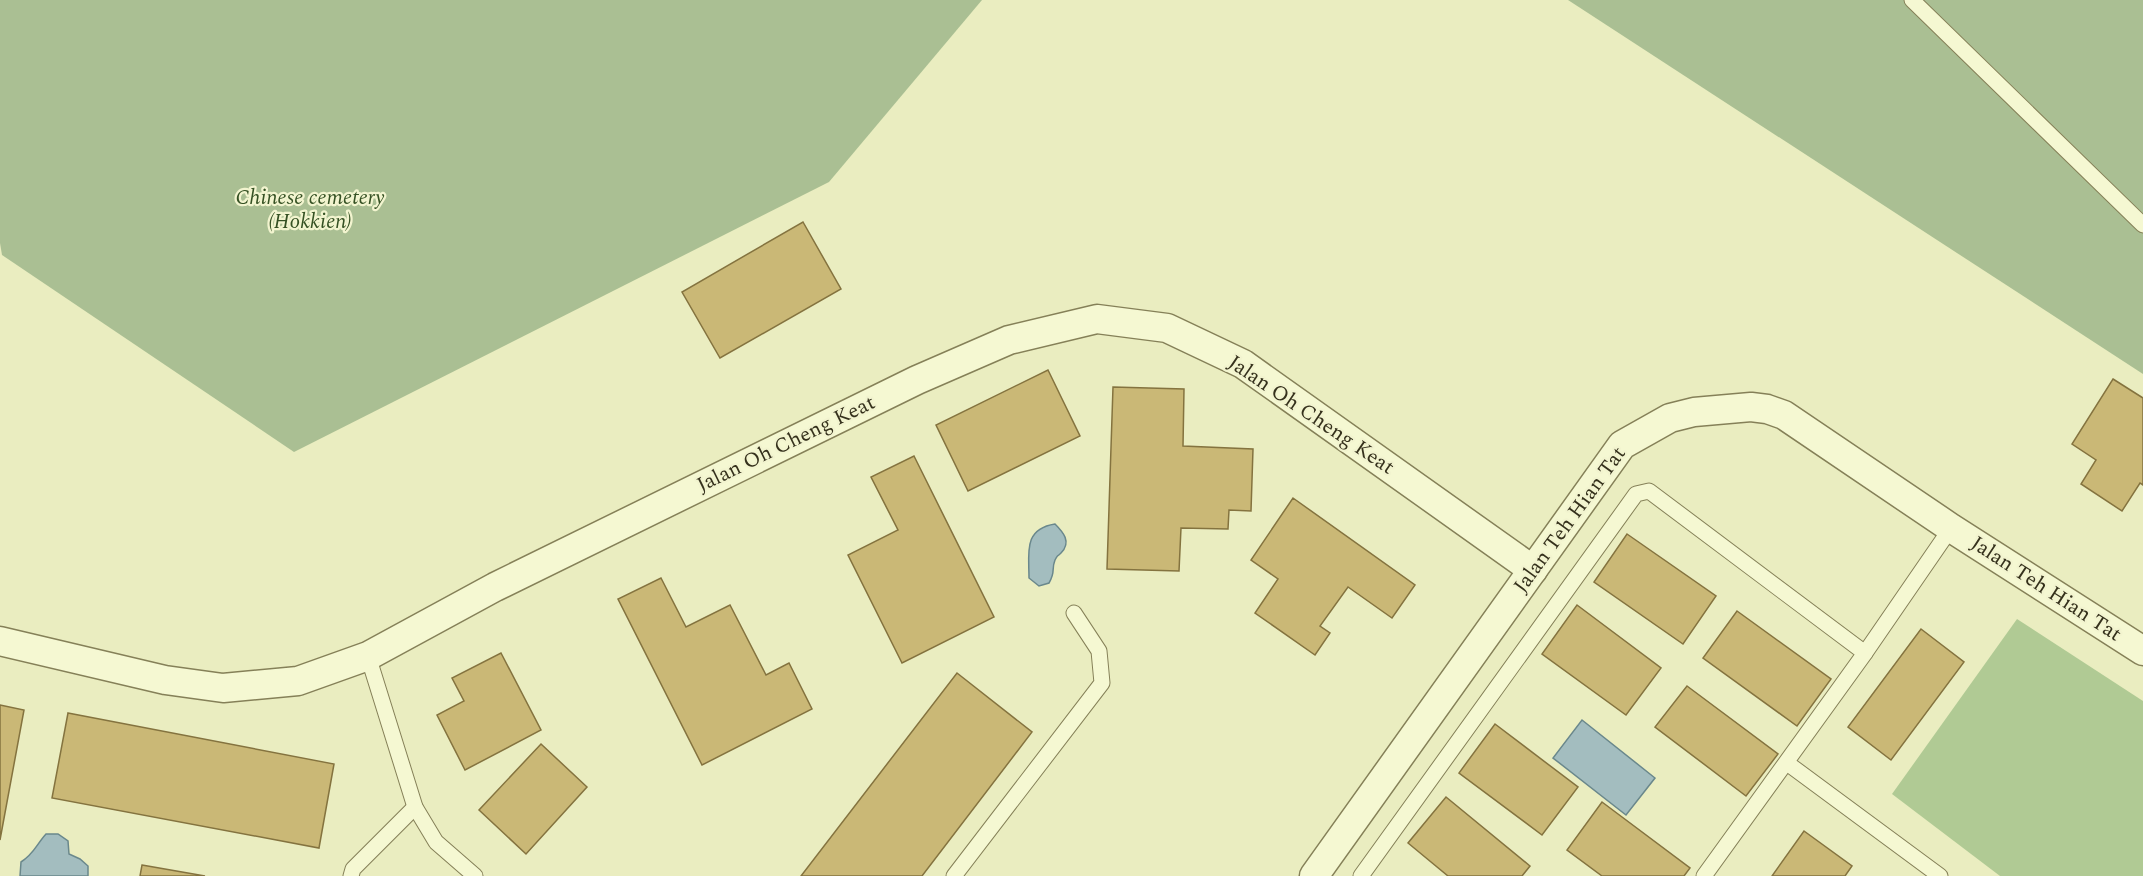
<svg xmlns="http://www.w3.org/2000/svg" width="2143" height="876" font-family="Spectral,serif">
<rect width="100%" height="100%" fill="#eaedc0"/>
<path fill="#b0ca94" d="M2017,619L2143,701V876H2000L1892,794Z"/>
<g fill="#aabf93">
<path d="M0,0H982L829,182L294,452L2,255L0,243Z"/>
<path d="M1568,0H2143V374Z"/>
</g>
<g fill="#a3bdbf" stroke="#6a888c" stroke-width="1.5">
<path d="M1055,524C1063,532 1072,542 1061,553C1056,558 1058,554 1055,560C1051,570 1056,571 1049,583L1039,586L1029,578C1029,553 1023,529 1055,524Z"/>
<path d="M1582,720L1655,778L1626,815L1553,758Z"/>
<path d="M46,834H58L68,841L69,854L80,859L88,866V876H20L21,862C34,854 36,845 46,834Z"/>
</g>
<g fill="#cab876" stroke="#84733f" stroke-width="1.5">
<path d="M803,222L841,289L720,358L682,292Z"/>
<path d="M1048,370L1080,436L968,491L936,425Z"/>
<path d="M2113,379L2143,398V485L2140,483L2122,511L2081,484L2096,460L2072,444Z"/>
<path d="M1113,387L1184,389L1183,446L1253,449L1251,511L1229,510L1228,529L1181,528L1179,571L1107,569Z"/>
<path d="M914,456L994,617L902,663L848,555L898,530L871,477Z"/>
<path d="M1293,498L1415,585L1392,618L1348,587L1320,626L1330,633L1315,655L1255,613L1278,579L1251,560Z"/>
<path d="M1627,534L1716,596L1683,644L1594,582Z"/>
<path d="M661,578L686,627L730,605L766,675L789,663L812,709L702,765L618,599Z"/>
<path d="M1577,605L1661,668L1626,715L1542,654Z"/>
<path d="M1737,611L1831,679L1797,726L1703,658Z"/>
<path d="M1921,629L1964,662L1891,760L1848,727Z"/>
<path d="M501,653L541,730L465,770L437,715L464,701L452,678Z"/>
<path d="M957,673L1032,732L922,876H801Z"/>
<path d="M1687,686L1778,754L1746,796L1655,727Z"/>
<path d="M0,705L24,710L0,840Z"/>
<path d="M68,713L334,764L319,848L52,798Z"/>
<path d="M1495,724L1578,787L1542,835L1459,773Z"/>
<path d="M541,744L587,787L526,854L479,810Z"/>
<path d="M1446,797L1530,866L1522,876H1448L1408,843Z"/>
<path d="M1602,802L1690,868L1684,876H1602L1567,850Z"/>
<path d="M1804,831L1852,866L1845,876H1772Z"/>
<path d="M142,865L205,876H140Z"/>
</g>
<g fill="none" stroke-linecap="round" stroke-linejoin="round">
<defs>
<g id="lane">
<path d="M1912,0L2143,225"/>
<path d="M1865,653L1951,528"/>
<path d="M368,656L415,807L436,842L475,876"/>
<path d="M1787,763L1940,876"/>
<path d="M351,876L353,869L415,807"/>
<path d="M954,876L1102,683L1099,651L1074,613"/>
<path d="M1361,876L1636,494L1649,491L1865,653L1704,876"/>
</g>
<g id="street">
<path d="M0,641L165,680L223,688L298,681L368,656L495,587L917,380L1009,340L1097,319L1167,328L1243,364L1533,570"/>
<path d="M1314,876L1622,445L1670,418L1694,412L1751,407L1767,409L1784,415L1951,528L2143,651"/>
</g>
</defs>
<use href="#lane" stroke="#858058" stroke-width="17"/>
<use href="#street" stroke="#858058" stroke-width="31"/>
<use href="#lane" stroke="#f5f8d2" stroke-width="15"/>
<use href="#street" stroke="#f5f8d2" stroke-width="28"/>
</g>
<g text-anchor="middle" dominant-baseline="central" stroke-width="4.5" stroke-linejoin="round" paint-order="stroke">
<g font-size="21" font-style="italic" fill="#355123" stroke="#f2f4cf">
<text x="310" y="198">Chinese cemetery<tspan x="310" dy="24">(Hokkien)</tspan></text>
</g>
<g font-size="21" fill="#35311c" stroke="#f2f4cf">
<text transform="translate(1311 415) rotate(34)">Jalan Oh Cheng Keat</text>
<text transform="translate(786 444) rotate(-26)">Jalan Oh Cheng Keat</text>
<text transform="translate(1570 520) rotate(-54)">Jalan Teh Hian Tat</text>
<text transform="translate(2046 589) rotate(33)">Jalan Teh Hian Tat</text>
</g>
</g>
</svg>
